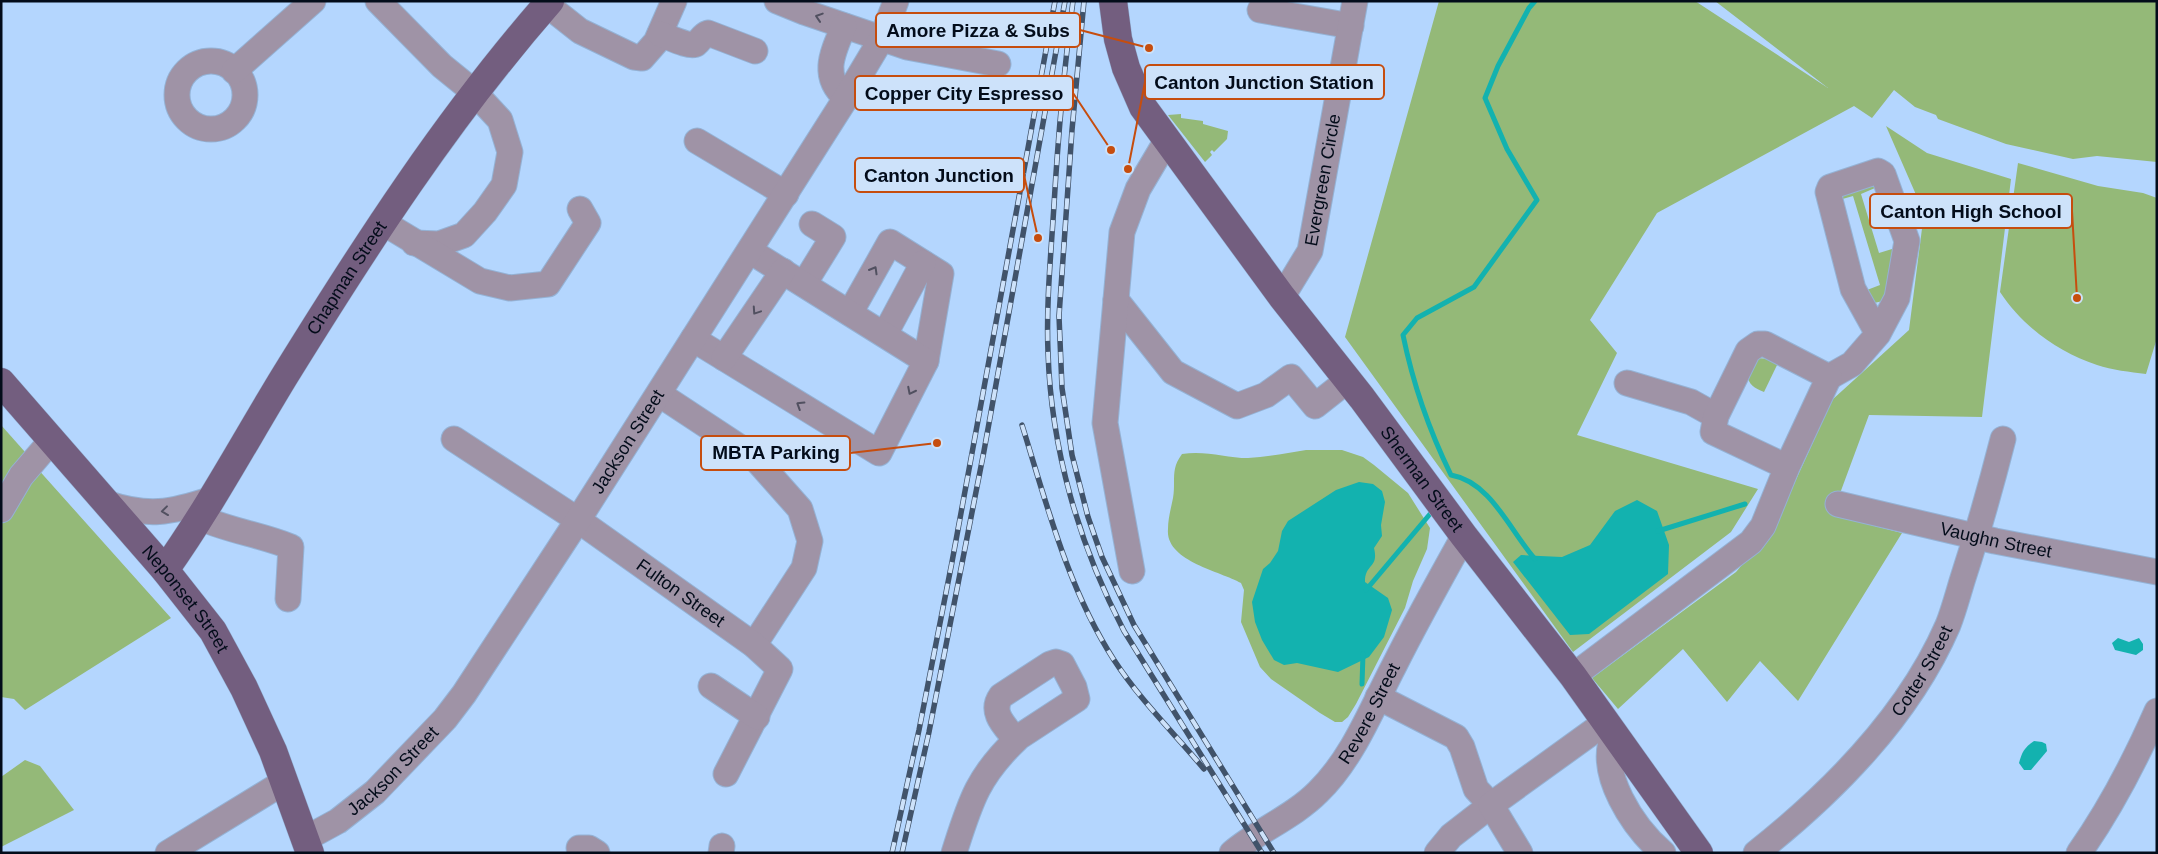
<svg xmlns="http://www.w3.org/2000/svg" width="2158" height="854" font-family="Arial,sans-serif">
<rect width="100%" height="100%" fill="#b4d6fe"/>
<g fill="#94b978">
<path d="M1439,1H1695L1828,88L1715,1H2157V162L2097,156L2073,159L2006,144L1938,119L1936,115L1915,107L1894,90L1872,118L1854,106L1657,213L1590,320L1617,353L1577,435L1758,489L1731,532L1573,652L1345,337Z"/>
<path d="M1181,114V118L1203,121V124L1228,131L1227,139L1214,152L1212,150L1210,152L1212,155L1205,162L1168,115Z"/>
<path d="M1886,126L1927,153L2011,179L1982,417L1869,415L1832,515L1902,533L1798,701L1760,661L1727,702L1683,649L1618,709L1592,678L1736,572L1775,526L1832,400L1909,330L1924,213Z"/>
<path d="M2018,163L2098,186L2143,193L2157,198V338L2146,374C2130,372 2112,370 2097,365C2058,352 2023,327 2000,292Z"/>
<path d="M1874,185L1875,188L1861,194L1879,253L1892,249L1895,253L1883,301L1874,303L1867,290L1880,285L1853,196L1839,200L1837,194Z"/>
<path d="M1757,358L1770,359L1778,363L1764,392C1754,388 1749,385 1747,375Z"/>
<path d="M1,425L25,452L1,490Z"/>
<path d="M1306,450H1342L1363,457L1374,465L1408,493L1430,528L1427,549L1413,581L1405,608L1356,704L1348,717L1342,722H1335L1320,713L1271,679L1260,667L1241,622L1244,590L1241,583C1220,571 1165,561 1168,529C1168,519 1171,508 1173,498C1176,480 1170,470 1182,454C1205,450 1226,458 1248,458C1268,457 1287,453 1306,450Z"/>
<path d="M36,467L171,618L25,710L14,699L1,697V525Z"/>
<path d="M25,760L40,766L74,810L1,847V777Z"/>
</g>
<g fill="#13b2af">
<path d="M1359,482L1373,484L1382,491L1385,502L1381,525L1382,536L1374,548C1379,569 1365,563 1365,582L1388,598L1392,610L1384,637L1369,657L1338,672L1297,663L1284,665L1274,660L1262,640L1255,622L1252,602L1263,569L1270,563L1278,551L1282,531L1288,521L1336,490Z"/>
<path d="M1637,500L1657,511L1669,545L1668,574L1589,634L1570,635L1513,562L1521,555L1562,557L1590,545L1615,511Z"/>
<path d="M2118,638L2129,642L2139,638L2143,644V650L2136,655L2115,650L2112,643Z"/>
<path d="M2034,741L2042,742L2046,744L2047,751L2031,770H2024L2019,763C2022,752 2024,748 2034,741Z"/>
</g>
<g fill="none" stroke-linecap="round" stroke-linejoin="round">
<g stroke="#13b2af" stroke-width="5">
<path d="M1535,1L1529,8L1498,66L1485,98L1507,149L1537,200L1474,287L1417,318L1403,335C1413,384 1429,430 1451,475C1491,482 1510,531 1535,559"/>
<path d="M1658,531L1745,504"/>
<path d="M1366,590L1430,514"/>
<path d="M1362,684L1363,654"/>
</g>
<defs>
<g id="minor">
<path d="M378,1L442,66L474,92L500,120L510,152L504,185L485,212L464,235L439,244L414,243"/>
<path d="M777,1L804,12L907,47L998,64"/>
<path d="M547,5L580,31L634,57L642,58L656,42L674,1"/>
<path d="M1260,10L1351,26"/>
<path d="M844,26C833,52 820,76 846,98"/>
<path d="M660,34C667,36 690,48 696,44C701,40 702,35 708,33L755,51"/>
<circle cx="211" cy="95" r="34"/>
<path d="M234,71L313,1"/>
<path d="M697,141L786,194"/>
<path d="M382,222L480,281L510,288L548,284L588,223L580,209"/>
<path d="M804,284L833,237L812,224"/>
<path id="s1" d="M1282,297L1310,251L1355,1"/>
<path d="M1116,300L1173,372L1237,406L1266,395L1291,377L1315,406L1348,380"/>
<path d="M850,313L890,242L941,274L926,361"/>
<path d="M885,334L923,263"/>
<path d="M693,339L879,453L926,361L750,251"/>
<path d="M724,358L783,271"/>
<path d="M1829,377L1852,364L1878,334L1897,298L1907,241L1883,174L1878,171L1830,187L1828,192L1853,289L1878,334"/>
<path d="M1627,383L1691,402L1716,416"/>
<path d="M659,394L753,456L800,509L810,541L804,568L754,645"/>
<path id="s2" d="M454,439L578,520L754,645L780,669L726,774"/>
<path d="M106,503C148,517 170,513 212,499"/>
<path id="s3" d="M1838,504L1995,541L2157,572"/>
<path d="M1,510L21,476L51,441"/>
<path d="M201,518C230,531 262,535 291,547L288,599"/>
<path d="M1132,571L1105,423L1122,232L1138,189L1167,140"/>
<path d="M1573,676L1751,542L1763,526L1787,467L1829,377L1765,344H1758L1748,351L1716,416L1713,432L1787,467"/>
<path d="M711,686L757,717"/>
<path d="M1378,697L1456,737L1462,747L1476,789L1491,805L1451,836L1437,853"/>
<path d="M1614,734C1596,773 1634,828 1663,853"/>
<path id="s4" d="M305,839L338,821L375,792L445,719L464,694L578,520L846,98L882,38L896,1"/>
<path d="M579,848H589L597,853"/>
<path d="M168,853L284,782"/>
<path d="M721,853L722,846"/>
<path d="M954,853C970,803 977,777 1016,740L1019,737L1077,699L1074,687L1062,664L1056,662L1050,664L1001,696C989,713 1006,727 1016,740"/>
<path id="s5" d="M1232,853C1259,830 1293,817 1318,792C1353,758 1372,708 1394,666C1416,622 1440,579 1464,536"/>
<path d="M1520,853L1491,805L1606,722"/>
<path id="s6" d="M1756,853C1833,792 1908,717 1948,625C1954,610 1958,594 1963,578C1978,532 1991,486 2003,439"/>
<path d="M2079,853C2110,809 2135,761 2157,711"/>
</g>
<g id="major">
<path id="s7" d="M1113,1L1118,39L1126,68L1143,107L1282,297L1362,398L1464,536L1573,676L1699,853"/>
<path id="s8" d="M1,382L165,570L213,631L244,688L273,751L310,853"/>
<path id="s9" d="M165,570C209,508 245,441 284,377C365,246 448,117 550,1"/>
</g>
</defs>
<use href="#minor" stroke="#94b2d5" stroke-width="27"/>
<use href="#major" stroke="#94b2d5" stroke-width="29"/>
<use href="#minor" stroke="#9f93a6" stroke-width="25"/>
<use href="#major" stroke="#735e7f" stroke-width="28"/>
<defs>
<g id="rail">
<path d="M1073,1C1064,69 1058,137 1054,205C1051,254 1046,303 1048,352C1051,449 1079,545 1124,631L1262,853"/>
<path d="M1084,1L1072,130L1059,316L1062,388L1072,455L1088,517L1102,557L1134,625L1274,853"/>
<path d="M1022,425C1047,505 1068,589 1114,660C1140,700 1174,733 1204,769"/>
<path d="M892,853L919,730L952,562L1055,1"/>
<path d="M902,853L929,732L984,451L1065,1"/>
</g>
</defs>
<use href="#rail" stroke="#41536a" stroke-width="5.5"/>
<use href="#rail" stroke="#cde2fa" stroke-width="4" stroke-dasharray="11" stroke-linecap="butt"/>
</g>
<defs><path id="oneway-chevron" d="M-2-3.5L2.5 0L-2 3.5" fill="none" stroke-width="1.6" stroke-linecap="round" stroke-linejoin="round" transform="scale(1.25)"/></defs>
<g stroke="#515060">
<use href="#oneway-chevron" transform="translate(819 17) rotate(-162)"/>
<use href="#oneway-chevron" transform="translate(874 270) rotate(-60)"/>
<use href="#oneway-chevron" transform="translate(756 311) rotate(124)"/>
<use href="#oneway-chevron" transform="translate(911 391) rotate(117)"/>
<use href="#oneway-chevron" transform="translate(800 405) rotate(-148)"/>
<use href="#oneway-chevron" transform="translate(165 511) rotate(173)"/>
</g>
<g text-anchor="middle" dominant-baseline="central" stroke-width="4.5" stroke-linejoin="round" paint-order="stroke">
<g font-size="18" fill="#030c1a" stroke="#cde2fa">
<text stroke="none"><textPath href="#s1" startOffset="126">Evergreen Circle</textPath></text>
<text stroke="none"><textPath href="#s9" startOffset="344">Chapman Street</textPath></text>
<text stroke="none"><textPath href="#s4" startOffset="518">Jackson Street</textPath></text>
<text stroke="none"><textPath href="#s7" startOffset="576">Sherman Street</textPath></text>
<text stroke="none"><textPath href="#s3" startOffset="162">Vaughn Street</textPath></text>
<text stroke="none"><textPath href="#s2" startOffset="274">Fulton Street</textPath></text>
<text stroke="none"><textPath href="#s8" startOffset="285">Neponset Street</textPath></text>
<text stroke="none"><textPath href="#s6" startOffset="248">Cotter Street</textPath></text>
<text stroke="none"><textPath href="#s5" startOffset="200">Revere Street</textPath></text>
<text stroke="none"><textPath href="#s4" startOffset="112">Jackson Street</textPath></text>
</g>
</g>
<path fill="none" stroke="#c64d0e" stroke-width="2" d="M1149 48L1080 30M1128 169L1145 82M1111 150L1073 93M1038 238L1024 175M2077 298L2072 211M937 443L850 453"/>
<g fill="#c64d0e" stroke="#cde2fa" stroke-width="2">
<circle cx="1149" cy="48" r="5"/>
<circle cx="1128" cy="169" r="5"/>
<circle cx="1111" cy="150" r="5"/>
<circle cx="1038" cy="238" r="5"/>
<circle cx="2077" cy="298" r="5"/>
<circle cx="937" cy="443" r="5"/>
</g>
<g fill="#cde2fa" stroke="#c64d0e" stroke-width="2">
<rect x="876" y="13" width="204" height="34" rx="5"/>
<rect x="1145" y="65" width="239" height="34" rx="5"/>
<rect x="855" y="76" width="218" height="34" rx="5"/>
<rect x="855" y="158" width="169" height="34" rx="5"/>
<rect x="1870" y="194" width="202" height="34" rx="5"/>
<rect x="701" y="436" width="149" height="34" rx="5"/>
</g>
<g font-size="19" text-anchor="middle" font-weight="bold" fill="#030c1a">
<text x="978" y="37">Amore Pizza &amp; Subs</text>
<text x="1264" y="89">Canton Junction Station</text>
<text x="964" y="100">Copper City Espresso</text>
<text x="939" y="182">Canton Junction</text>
<text x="1971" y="218">Canton High School</text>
<text x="776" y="459">MBTA Parking</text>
</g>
<rect width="2158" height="854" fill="none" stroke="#030c1a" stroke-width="5"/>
</svg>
